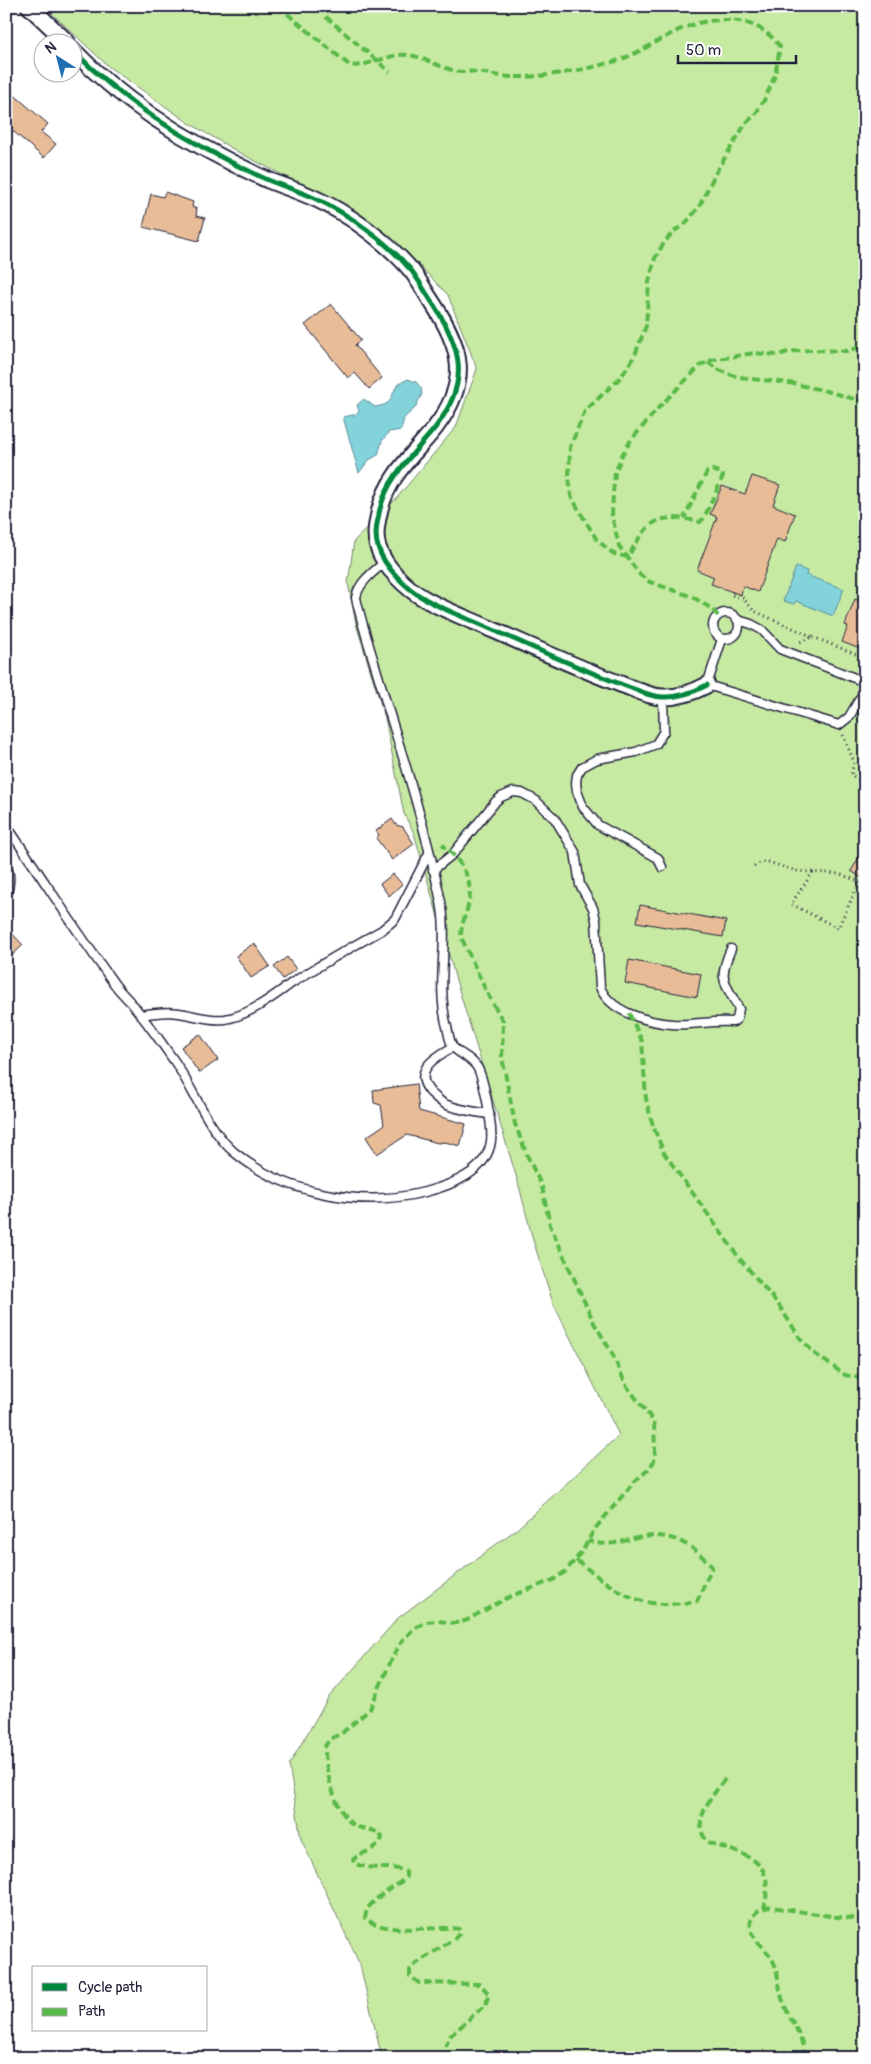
<svg xmlns="http://www.w3.org/2000/svg" width="871" height="2064" font-family="Pangolin,sans-serif">
<rect width="100%" height="100%" fill="#fff"/>
<filter id="ink" filterUnits="userSpaceOnUse"><feTurbulence type="fractalNoise" baseFrequency=".02" numOctaves="2"/><feDisplacementMap in="SourceGraphic" scale="10" xChannelSelector="R" yChannelSelector="G"/><feConvolveMatrix kernelMatrix="1 2 1 2 8 2 1 2 1" color-interpolation-filters="sRGB"/></filter>
<g filter="url(#ink)">
<path fill="#c7eaa3" stroke="#74866f" d="M44,6H865V2058H382L360,1965L301,1839L289,1765L328,1698L398,1618L518,1528L619,1435L553,1303L533,1240L518,1182L456,980L414,833L404,814L385,718L356,624L348,583L354,541L396,499L456,427L477,369L448,295L407,253L346,208L238,152L189,123L109,67Z"/>
<g fill="#82d3da" stroke="#5c8c9a">
<path d="M408,379L416,382L421,388L422,394L415,408L404,418L401,430L389,432L382,441L378,455L369,460L359,473L343,417L357,414L359,411L357,405L364,399L375,407C395,404 389,397 398,384Z"/>
<path d="M796,567L807,571L806,575L844,589L833,616L796,601L794,604L783,601Z"/>
</g>
<g fill="#e7bc97" stroke="#22223b">
<path d="M12,93L48,124L41,132L56,144L44,158L6,125V100Z"/>
<path d="M165,192L193,202L192,207L197,209L196,216L205,218L199,241L143,227L151,194L163,197Z"/>
<path d="M331,304L361,340L355,345L382,378L369,389L355,373L348,378L305,325Z"/>
<path d="M752,476L780,485L773,505L795,514L785,542L777,539L758,592L743,586L741,595L711,584L714,577L697,570L717,517L710,514L722,486L745,494Z"/>
<path d="M855,599L865,603V651L842,642L848,626L845,625Z"/>
<path d="M392,819L396,825L403,827L414,844L392,860L376,838L379,835L376,831Z"/>
<path d="M865,847V880L851,871Z"/>
<path d="M393,874L402,884L389,896L380,884Z"/>
<path d="M640,905L726,921L723,937L637,922Z"/>
<path d="M6,927L23,945L6,961Z"/>
<path d="M254,943L270,966L251,978L236,956Z"/>
<path d="M287,957L296,969L283,979L274,967Z"/>
<path d="M629,960L701,974L697,997L625,983Z"/>
<path d="M200,1034L218,1060L199,1073L181,1047Z"/>
<path d="M416,1084L419,1111L466,1124L460,1146L445,1142L438,1143L407,1135L377,1154L366,1137L384,1125L381,1105L374,1103L373,1090Z"/>
</g>
<g fill="none" stroke-linecap="round" stroke-linejoin="round">
<defs>
<g id="service">
<circle cx="726" cy="626" r="13"/>
<path d="M738,620L751,624L762,630L780,649L865,682"/>
<path d="M722,639L707,685L839,725L849,717L865,690"/>
<path d="M6,825C42,877 76,931 113,982C119,991 127,998 134,1006C148,1024 162,1043 175,1062C193,1089 210,1132 234,1152C284,1194 362,1208 425,1192C452,1185 487,1172 491,1141C493,1128 484,1078 477,1067C470,1057 459,1054 453,1047C449,1042 448,1029 446,1023C436,980 450,940 440,897C426,831 406,766 386,702C376,667 364,633 356,598C358,583 373,572 385,562"/>
<path d="M6,864C11,875 10,885 6,896"/>
<path d="M662,867L658,858L598,825L583,807L577,791L576,783L577,775L582,767L597,759L636,752L656,744L664,731L663,698"/>
<path d="M433,870L453,854L496,801L501,797L513,792L522,793L535,800L555,819L575,852L580,885L593,908L596,920L600,987C610,1012 647,1022 672,1024C691,1026 712,1020 733,1022L737,1019L739,1009C725,982 717,980 731,949"/>
<path d="M141,1015C153,1013 166,1011 179,1013C194,1015 209,1021 225,1019C250,1015 272,997 292,983C321,964 352,947 382,930L395,919L429,853"/>
<path d="M453,1047C435,1057 411,1071 431,1093C436,1097 441,1103 447,1105C460,1110 474,1112 489,1114"/>
</g>
<g id="minor">
<path d="M29,6L67,42"/>
<path d="M72,49C126,106 197,148 268,180C283,186 299,191 314,198C348,213 387,242 411,270C419,280 425,292 432,302C462,348 471,381 435,428C414,454 388,476 380,509C377,522 374,535 378,547C384,567 407,589 425,599C446,611 469,619 491,629C534,648 578,668 623,685C635,689 652,698 665,697C679,697 694,692 707,685"/>
</g>
</defs>
<use href="#service" stroke="#22223b" stroke-width="11"/>
<use href="#minor" stroke="#22223b" stroke-width="19"/>
<g stroke="#22223b" stroke-width="3" stroke-dasharray="1 4" stroke-linecap="butt">
<path d="M733,592L731,595L743,598L754,611L813,637L797,643"/>
<path d="M813,637L865,658"/>
<path d="M843,735L854,762L851,775L865,783"/>
<path d="M754,866L761,862H768L796,871L840,874L865,884"/>
<path d="M813,872L791,904L838,928L860,881"/>
</g>
<use href="#service" stroke="#fff" stroke-width="8"/>
<use href="#minor" stroke="#fff" stroke-width="15"/>
<g stroke="#58b947" stroke-width="4" stroke-dasharray="8 4" stroke-linecap="butt">
<path d="M278,6L349,65C363,69 388,53 408,55C426,57 443,70 462,72C467,72 472,71 477,72C488,73 499,77 511,77C541,78 586,70 616,61C654,49 677,21 721,20C745,19 766,27 780,47L775,75L766,97L755,115L746,123L715,174L699,207L685,224L673,232L664,243L655,258L649,282L646,326L635,355L621,377L585,411L570,447L569,476L571,496L580,512L597,540L609,550L614,554L628,557C648,520 658,512 700,522L704,518L723,476L722,473L712,470L707,472L684,518"/>
<path d="M320,6L325,16L390,72"/>
<path d="M708,362C728,381 764,379 789,383C815,388 841,394 865,403"/>
<path d="M718,616L712,609L693,597L650,582L640,575L619,546L612,516L613,493L615,473L622,455L631,440L661,405L701,365L712,360L754,353L778,355L788,352L809,350L851,351L865,342"/>
<path d="M629,1013L642,1041L646,1099L653,1126L664,1153L740,1259L778,1304L800,1338L815,1354L845,1375L865,1379"/>
<path d="M576,1560C619,1593 640,1612 697,1601L712,1567C692,1543 669,1531 637,1538C618,1542 608,1547 588,1541"/>
<path d="M725,1779C712,1796 689,1823 708,1842C745,1856 777,1857 764,1908"/>
<path d="M440,2058L450,2036L486,2004L489,1994L480,1984L419,1983L410,1976V1970L417,1963L454,1939L459,1934V1929C435,1925 384,1936 365,1918L367,1909L376,1899L402,1881L406,1877V1872C396,1864 371,1872 354,1863L353,1860L356,1857C364,1852 380,1848 382,1837C375,1827 364,1831 354,1825C335,1813 324,1768 325,1746L330,1739L342,1733L370,1709L393,1656L404,1638L414,1629L426,1622L439,1621L455,1623L465,1621L509,1597L553,1580L566,1571L583,1550L594,1530L633,1483L650,1468L654,1461L655,1452L654,1422L626,1385L612,1353L594,1323L550,1225L542,1187L527,1155L515,1124L502,1057L503,1021L488,995L461,937C461,925 465,917 468,906C475,879 461,861 442,844"/>
<path d="M804,2058C803,2031 790,2023 783,2001C778,1988 779,1969 771,1957C765,1948 753,1940 751,1929C748,1915 759,1908 771,1907L837,1917L865,1919"/>
</g>
<defs>
<path id="cycleway" d="M72,49C126,106 197,148 268,180C283,186 299,191 314,198C348,213 387,242 411,270C419,280 425,292 432,302C462,348 471,381 435,428C414,454 388,476 380,509C377,522 374,535 378,547C384,567 407,589 425,599C446,611 469,619 491,629C534,648 578,668 623,685C635,689 652,698 665,697C679,697 694,692 707,685"/>
</defs>
<use href="#cycleway" stroke="#fff" stroke-width="8"/>
<use href="#cycleway" stroke="#00873e" stroke-width="5"/>
</g>
</g>
<rect width="871" height="2064" fill="none" stroke="#fff" stroke-width="25"/>
<rect x="12" y="12" width="846" height="2039" fill="none" stroke="#22223b" stroke-width="2" filter="url(#ink)"/>
<rect x="32" y="1966" width="175" height="65" fill="#ffffff" stroke="#a7a7b1"/>
<rect x="42" y="1983" width="25" height="8" fill="#00873e" stroke="#a7a7b1"/>
<text x="78" y="1992" font-size="15" fill="#22223b">Cycle path</text>
<rect x="42" y="2008" width="25" height="8" fill="#58b947" stroke="#a7a7b1"/>
<text x="78" y="2016" font-size="15" fill="#22223b">Path</text>
<g transform="translate(58 58) rotate(324)"><circle r="24" fill="#ffffff" stroke="#a7a7b1"/>
<path d="M0-4L9 19L0 12L-9 19Z" fill="#1f6fb2"/>
<text y="-8" font-size="14" font-weight="bold" text-anchor="middle" fill="#22223b">N</text>
</g>
<path d="M678 55v8h118v-8" fill="none" stroke="#22223b" stroke-width="2.5"/>
<text x="686" y="55" font-size="15" fill="#22223b" stroke="#ffffff" stroke-width="4" paint-order="stroke">50 m</text>
</svg>
